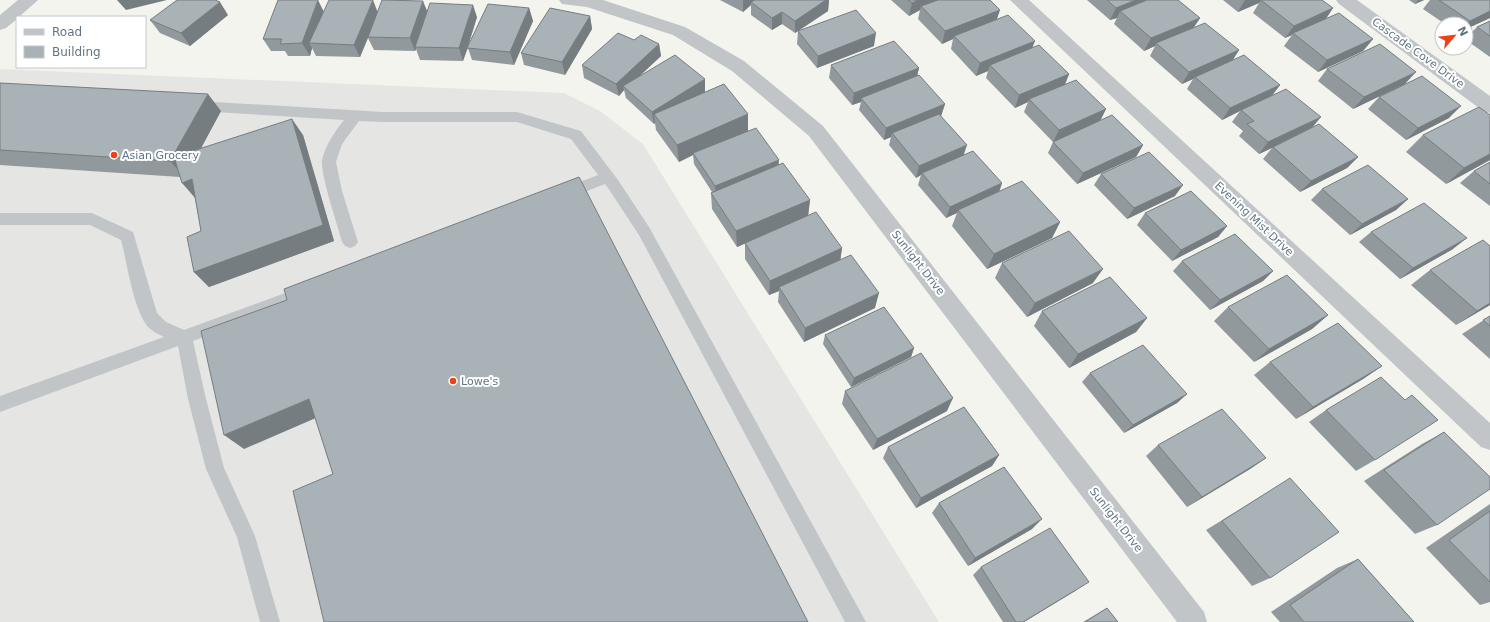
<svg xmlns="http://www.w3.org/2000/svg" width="1490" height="622" font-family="'DejaVu Sans',sans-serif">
<rect width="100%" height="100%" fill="#f4f4ef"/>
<path fill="#e5e5e3" d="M0,69L564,93L600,111L643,144L939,622H0Z"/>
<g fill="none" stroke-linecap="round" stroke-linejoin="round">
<g fill="#c1c5c8" fill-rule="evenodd">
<path d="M197,101L383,112H517L581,131L618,180L649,227L866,622H845L639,235L608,188L605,184L564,200L559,198L557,194L559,190L598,175L571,139L517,122H383L359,121L342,144L336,162L342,191L358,242L355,246L350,248L345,246L342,242C338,226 320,174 322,160C326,144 334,133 344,120L197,111L192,110L190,106L192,102Z"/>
<path d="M0,213H92L133,232L157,313L166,322L184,330L307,285L313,287L315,292L313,297L193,341L206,399L224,468L255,536L280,622H260L237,537L206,469L188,399L178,346L0,412V396L164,337C158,334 152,331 148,327C133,309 127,262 121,240L90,225H0Z"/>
</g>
<g fill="#c1c5c8" fill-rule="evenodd">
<path d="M559,0H603L685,27L744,61L823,126L1204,612L1207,622H1177L809,136L732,71L673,35L587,7L562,4Z"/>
<path d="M1010,0H1029L1490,423V450L1481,447Z"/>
<path d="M1336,0H1357L1490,96V113L1483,111L1339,4Z"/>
</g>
<path fill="#c1c5c8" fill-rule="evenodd" d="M18,0H38L19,17H17V19L6,28L0,30V15Z"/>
</g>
<g fill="#91999d">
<path d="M720,0H829L828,11L795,33L782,24L772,30L751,15V5L743,12Z"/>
<path d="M891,0H990L997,19L1032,48L1069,74L1065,84L1106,109L1100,121L1053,142L1024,112L1028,102L1015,108L986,78L988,71L976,76L951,49L953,39L942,44L918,19L920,10L909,16Z"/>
<path d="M1087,0H1178L1200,18L1194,27L1239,50L1232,60L1280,85L1272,95L1311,128L1358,157L1347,168L1300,192L1263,159L1272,148L1259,154L1239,136L1243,131L1232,122L1240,111L1222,120L1187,89L1193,79L1182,84L1150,56L1155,46L1144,51L1114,24L1117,18L1110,20Z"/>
<path d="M1223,0H1322L1333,8L1326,19L1373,39L1363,51L1318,72L1284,46L1292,35L1285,38L1253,13L1259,3L1238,12Z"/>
<path d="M1409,0H1424L1415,4Z"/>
<path d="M1430,0H1490V18L1466,29V24H1445L1423,9Z"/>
<path d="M529,8L533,21L514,65L472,60L468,48L463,61L420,60L416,49L415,51L374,50L368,38L360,57L316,56L312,48L310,56H288L285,51H271L263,39L378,11L427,12L477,17L468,47Z"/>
<path d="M228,15L190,46L160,33L150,20Z"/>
<path d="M590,16L592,29L565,75L524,65L521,53Z"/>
<path d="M1490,21V57L1466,40V38L1477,27Z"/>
<path d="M798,31L874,46L817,68L797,44Z"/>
<path d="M634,40L659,44L661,56L638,77L705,92L703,93L748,131L810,200L808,216L737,247L712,209L711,193L712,192L694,164L693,155L679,162L656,130L655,123L654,124L626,98L624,90L619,96L584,78L582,65Z"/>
<path d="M831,65L919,68L917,76L945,104L941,116L964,155L1002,183L999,192L1060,222L1052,238L987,269L952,226L957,213L946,218L918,185L921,175L916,178L889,145L891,137L884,140L859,110L861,102L852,105L829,78Z"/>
<path d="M1327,69L1405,84L1353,109L1318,81Z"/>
<path d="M0,83L221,111L201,148L303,135L334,241L209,287L194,272L201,231L195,198L180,177L0,165Z"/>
<path d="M1379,97L1449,118L1406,140L1368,109Z"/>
<path d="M1490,115V160L1446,184L1406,152L1423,135Z"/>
<path d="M1053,142L1143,145L1136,157L1077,184L1048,153Z"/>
<path d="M1490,162V206L1460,183L1474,171Z"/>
<path d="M1101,174L1175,196L1127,219L1094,185Z"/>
<path d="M1322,189L1408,199L1396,210L1350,235L1311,200Z"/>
<path d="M1145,213L1227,226L1218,237L1172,261L1137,225Z"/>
<path d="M1371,232L1453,249L1400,279L1359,242Z"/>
<path d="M745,243L842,248L840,260L875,308L804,342L778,302L779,291L769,295L745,259Z"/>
<path d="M1182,261L1273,271L1263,281L1210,310L1173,271Z"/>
<path d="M1002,263L1093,283L1027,317L995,278Z"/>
<path d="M1430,270L1490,305L1456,325L1411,285Z"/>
<path d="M1228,307L1328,315L1312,329L1254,362L1214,321Z"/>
<path d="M1042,311L1147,318L1136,332L1069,368L1034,326Z"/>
<path d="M1490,316V359L1462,334Z"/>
<path d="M825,335L914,348L911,357L851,387L823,344Z"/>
<path d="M1270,362L1382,366L1363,379L1296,419L1254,375Z"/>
<path d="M1090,373L1187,394L1177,403L1124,433L1082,382Z"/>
<path d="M845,391L947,411L873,450L842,404Z"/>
<path d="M1326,410L1375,460L1356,471L1309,422Z"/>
<path d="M1444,432L1437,525L1415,534L1364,481L1422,444Z"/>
<path d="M1158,445L1266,458L1250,469L1187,507L1146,456Z"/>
<path d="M888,447L999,455L992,466L916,508L883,458Z"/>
<path d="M1273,489L1270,578L1252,586L1206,530Z"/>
<path d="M939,503L1032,529L968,566L932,513Z"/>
<path d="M1490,504V602L1480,605L1426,548Z"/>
<path d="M1358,559L1414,622H1280L1271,612L1337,568Z"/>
<path d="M981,567L1077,590L1024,622H1003L973,575Z"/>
<path d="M1107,608L1118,622H1083Z"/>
</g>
<g fill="#767d80">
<path d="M117,0H167L126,10Z"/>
<path d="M318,0L324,12L309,43L312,48L310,56L302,43Z"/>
<path d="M373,0L378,13L360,57L354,45Z"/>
<path d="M743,0H757L751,2V5L743,12Z"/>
<path d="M826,0H829L828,11L795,33V21Z"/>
<path d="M918,0H941L921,6L920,10L909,16L912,3Z"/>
<path d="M1136,0H1158L1120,11L1117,18L1110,20L1116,8Z"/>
<path d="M1245,0H1261L1259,3L1238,12Z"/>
<path d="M1418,0H1424L1415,4Z"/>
<path d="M423,1L428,13L415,47L416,49L415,51L410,38Z"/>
<path d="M220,2L228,15L190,46L181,33Z"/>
<path d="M473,5L477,17L463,61L459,48Z"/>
<path d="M529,8L533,21L514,65L510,52Z"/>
<path d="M1333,8L1324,21L1293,33L1292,35L1285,38L1294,26Z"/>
<path d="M1000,10L996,22L954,36L953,39L942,44L945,31Z"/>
<path d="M1490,11V18L1466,29V25L1470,21Z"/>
<path d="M782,12V24L772,30V18Z"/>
<path d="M590,16L592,29L565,75L562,62Z"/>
<path d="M1200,18L1192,30L1156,43L1155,46L1144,51L1151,38Z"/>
<path d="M876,33L874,46L817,68L818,56Z"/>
<path d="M1373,39L1363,51L1318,72L1327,60Z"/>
<path d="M1035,41L1030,54L990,65L988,71L976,76L980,63Z"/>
<path d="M659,44L661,56L626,89L623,86L624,90L619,96L616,84Z"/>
<path d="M1239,50L1231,63L1195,77L1193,79L1182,84L1189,72Z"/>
<path d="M919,68L916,80L861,98V102L852,105L854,93Z"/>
<path d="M1416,72L1405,84L1353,109L1364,97Z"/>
<path d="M1069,74L1064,87L1029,99L1028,102L1015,108L1019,95Z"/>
<path d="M705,79V92L659,120L654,114L655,123L654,124L652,112Z"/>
<path d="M1280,85L1271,97L1241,110L1240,111L1222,120L1230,108Z"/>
<path d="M208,94L221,111L185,178L170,161Z"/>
<path d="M945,104L941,116L892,133L891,137L884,140L886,128Z"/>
<path d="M1461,106L1449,118L1406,140L1418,128Z"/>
<path d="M1106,109L1100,121L1053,142L1059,130Z"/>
<path d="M748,114V131L693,153V155L679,162L677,145Z"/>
<path d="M1321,117L1311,129L1259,154L1268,142Z"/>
<path d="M292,119L303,135L334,241L209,287L194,272Z"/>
<path d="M967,145L963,157L922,173L921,175L916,178L919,166Z"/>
<path d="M1143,145L1136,157L1077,184L1083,173Z"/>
<path d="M1490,154V160L1446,184L1464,168Z"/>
<path d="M1358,157L1347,168L1300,192L1311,181Z"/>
<path d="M779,160L778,171L716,197L715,186Z"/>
<path d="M192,179L196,199L182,183Z"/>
<path d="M1002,183L998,195L958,210L957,213L946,218L950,207Z"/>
<path d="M1183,185L1175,196L1127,219L1134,208Z"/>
<path d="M1408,199L1396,210L1350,235L1362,224Z"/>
<path d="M810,200L808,216L737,247L736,231Z"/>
<path d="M1060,222L1052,238L987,269L994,254Z"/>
<path d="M1227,226L1218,237L1172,261L1181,250Z"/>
<path d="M1467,238L1453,249L1400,279L1413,268Z"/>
<path d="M842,248L840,263L779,287V291L769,295L770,281Z"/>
<path d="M1103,269L1093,283L1027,317L1035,303Z"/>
<path d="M1273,271L1263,281L1210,310L1220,300Z"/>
<path d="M879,293L875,308L804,342L805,328Z"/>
<path d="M1490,303V305L1456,325L1477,311Z"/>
<path d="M1328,315L1312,329L1254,362L1269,349Z"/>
<path d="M1147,318L1136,332L1069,368L1078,354Z"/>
<path d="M914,348L911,357L851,387L854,378Z"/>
<path d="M1382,366L1363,379L1296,419L1313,407Z"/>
<path d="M1187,394L1177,403L1124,433L1133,425Z"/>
<path d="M953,398L947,411L873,450L877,439Z"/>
<path d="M309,399L325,414L244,449L224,435Z"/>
<path d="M999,455L992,466L916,508L921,498Z"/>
<path d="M1266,458L1250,469L1187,507L1202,497Z"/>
<path d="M1042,519L1032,529L968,566L975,558Z"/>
<path d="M1089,582L1024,622H1023Z"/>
</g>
<g fill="#a9b2b7" stroke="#767d80">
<path d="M177,0H215L220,2L181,33L150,20Z"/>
<path d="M278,0H318L302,43L280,44L282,39H263Z"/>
<path d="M329,0H373L354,45L309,43Z"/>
<path d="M382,0L423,1L410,38L368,37Z"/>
<path d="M755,0H826L795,21L782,12L772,18L751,2Z"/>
<path d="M908,0H918L912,3Z"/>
<path d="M938,0H990L1000,10L945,31L921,6Z"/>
<path d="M1107,0H1136L1116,8Z"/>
<path d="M1147,0H1178L1200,18L1151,38L1120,11Z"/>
<path d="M1261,0H1322L1333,8L1294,26Z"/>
<path d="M1439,0H1490V11L1470,21Z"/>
<path d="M430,3L473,5L459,48L415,47Z"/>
<path d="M488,4L529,8L510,52L467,48Z"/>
<path d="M550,8L590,16L562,62L521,53Z"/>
<path d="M856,10L876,33L818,56L798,31Z"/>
<path d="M1339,13L1373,39L1327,60L1293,33Z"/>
<path d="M1008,15L1035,41L980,63L954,36Z"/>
<path d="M1490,21V36L1477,27Z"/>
<path d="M1205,23L1239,50L1189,72L1156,43Z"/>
<path d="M618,33L634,40L641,35L659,44L616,84L582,65Z"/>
<path d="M894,41L919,68L854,93L831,65Z"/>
<path d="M1380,44L1416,72L1364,97L1327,69Z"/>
<path d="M1039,45L1069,74L1019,95L990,65Z"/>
<path d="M675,55L705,79L652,112L623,86Z"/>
<path d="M1244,55L1280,85L1230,108L1195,77Z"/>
<path d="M919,75L945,104L886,128L861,98Z"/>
<path d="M1422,76L1461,106L1418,128L1379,97Z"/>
<path d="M1076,80L1106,109L1059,130L1029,99Z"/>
<path d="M0,83L208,94L170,161L0,150Z"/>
<path d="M724,84L748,114L677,145L654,114Z"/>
<path d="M1286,89L1321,117L1268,142L1247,124L1254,121L1241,110Z"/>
<path d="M1479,107L1490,115V154L1464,168L1423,135Z"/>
<path d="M939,114L967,145L919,166L892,133Z"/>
<path d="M1112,115L1143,145L1083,173L1053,142Z"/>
<path d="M292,119L323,225L194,272L187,237L201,231L192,179L182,183L174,157Z"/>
<path d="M1319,124L1358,157L1311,181L1273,147Z"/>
<path d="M756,128L779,160L715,186L693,153Z"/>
<path d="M973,151L1002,183L950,207L922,173Z"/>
<path d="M1149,152L1183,185L1134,208L1101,174Z"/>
<path d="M1490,162V184L1474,171Z"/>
<path d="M783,163L810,200L736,231L711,193Z"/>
<path d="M1368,165L1408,199L1362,224L1322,189Z"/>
<path d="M579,177L808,622H324L293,491L333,474L309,399L224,435L201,331L287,300L284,289Z"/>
<path d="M1022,181L1060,222L994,254L958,210Z"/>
<path d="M1191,191L1227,226L1181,250L1145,213Z"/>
<path d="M1424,203L1467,238L1413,268L1371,232Z"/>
<path d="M816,212L842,248L770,281L745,243Z"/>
<path d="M1069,231L1103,269L1035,303L1002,263Z"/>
<path d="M1235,234L1273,271L1220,300L1182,261Z"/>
<path d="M1483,240L1490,246V303L1477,311L1430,270Z"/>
<path d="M851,255L879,293L805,328L779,287Z"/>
<path d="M1287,275L1328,315L1269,349L1228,307Z"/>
<path d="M1110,277L1147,318L1078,354L1042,311Z"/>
<path d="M884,307L914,348L854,378L825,335Z"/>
<path d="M1490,316V326L1483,320Z"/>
<path d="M1338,323L1382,366L1313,407L1270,362Z"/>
<path d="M1143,345L1187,394L1133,425L1090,373Z"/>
<path d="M921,353L953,398L877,439L845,391Z"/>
<path d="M1381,377L1405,400L1412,395L1438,420L1375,460L1326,410Z"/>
<path d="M964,407L999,455L921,498L888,447Z"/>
<path d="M1222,409L1266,458L1202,497L1158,445Z"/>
<path d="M1444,432L1490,477V489L1437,525L1384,470Z"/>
<path d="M1004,467L1042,519L975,558L939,503Z"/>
<path d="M1290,478L1339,532L1270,578L1222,521Z"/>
<path d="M1490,511V582L1449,540Z"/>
<path d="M1050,528L1089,582L1023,622H1016L981,567Z"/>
<path d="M1358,559L1414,622H1304L1290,605Z"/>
<path d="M1107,608L1118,622H1085Z"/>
</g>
<g fill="#ee4115" stroke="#fff" stroke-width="1.5">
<circle cx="114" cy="155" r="4"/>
<circle cx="453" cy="381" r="4"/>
</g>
<g text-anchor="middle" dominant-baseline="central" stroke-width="4" stroke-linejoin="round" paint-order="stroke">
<g font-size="11" fill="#617583" stroke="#fff">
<text transform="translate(1418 53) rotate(36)">Cascade Cove Drive</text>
<text transform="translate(1254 219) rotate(43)">Evening Mist Drive</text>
<text transform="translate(918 263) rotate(52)">Sunlight Drive</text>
<text transform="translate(1116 520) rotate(52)">Sunlight Drive</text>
</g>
<g font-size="11" fill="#617583" stroke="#fff" text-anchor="start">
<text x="122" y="155">Asian Grocery</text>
<text x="461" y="381">Lowe's</text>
</g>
</g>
<rect x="16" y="16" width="130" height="52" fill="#ffffff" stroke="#c0c8cd"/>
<rect x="24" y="29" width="20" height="6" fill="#c1c5c8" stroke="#c0c8cd"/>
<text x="52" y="36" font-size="12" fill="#617583">Road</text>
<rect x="24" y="46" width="20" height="12" fill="#a9b2b7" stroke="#c0c8cd"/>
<text x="52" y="56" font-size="12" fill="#617583">Building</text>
<g transform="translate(1454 36) rotate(62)"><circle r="19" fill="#ffffff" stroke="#c0c8cd"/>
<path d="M0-3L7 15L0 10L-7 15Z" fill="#ee4115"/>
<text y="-6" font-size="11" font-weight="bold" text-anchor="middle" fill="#617583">N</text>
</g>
</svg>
